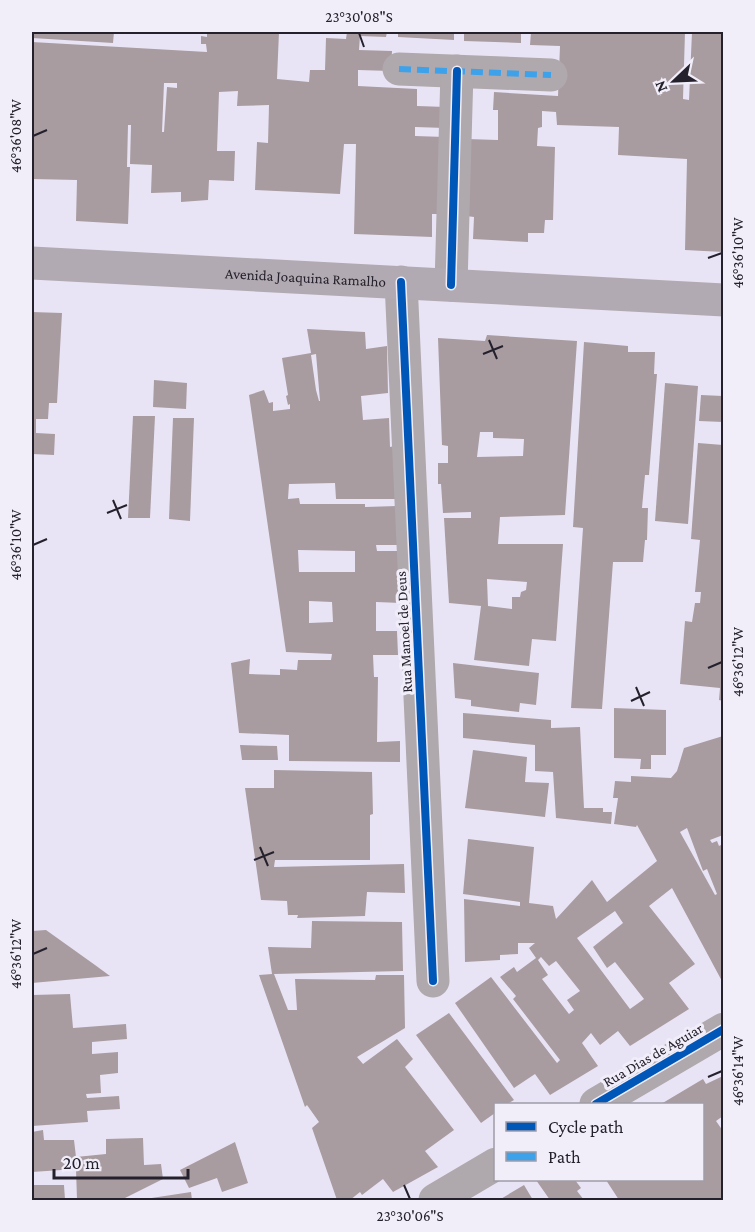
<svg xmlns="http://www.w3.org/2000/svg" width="755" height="1232" font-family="'Crimson Pro',serif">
<rect width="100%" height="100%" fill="#e9e4f5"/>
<g fill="#a89ca1" fill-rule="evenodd">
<path d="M32,32H114L113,43L32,38Z"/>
<path d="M207,32H279L277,79L309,82L310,70H325L326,38L346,39L347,32H387L386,37L360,36L359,50L392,51L391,71L358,70V86L417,89V106L446,107L445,128L415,127V136L445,137L444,214H432V237L354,234L356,144H344L340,194L255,190L257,142L268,143L269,105L237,106L238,91L219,92L217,151H235L234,181L209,180L208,200L181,202V192L151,193L152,165L130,164L131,125H128L127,167H130L128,224L76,221L77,180L32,179V42L207,52L206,44H201V36L207,37ZM164,83H177V88L167,87L164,132H162Z"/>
<path d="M398,32H454V40L398,37Z"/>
<path d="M464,32H521V43L464,41Z"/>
<path d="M531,32H685L683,99L689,100L692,32H723V252L685,250L687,159L618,155L619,127L557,125L556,112L542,111V127L538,128L537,146L555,147L553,220H545L544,233H528V242L473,239L474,217L466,216L467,139L498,140V110H493L494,92L558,96L560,46L530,45Z"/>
<path d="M32,312L62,313L57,403H49L48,419H36V433L55,434L54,455L32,454Z"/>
<path d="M307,329L365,332L366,349L387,346L388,393L361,396L363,420L389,418L390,447L394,446L396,499H336L335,483L289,484L288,499L299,498L300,504H365V507L397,506L399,545H376L377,551H399L401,603L376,602V631H397L398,655H373L374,677H378L377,742L400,741V762L289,761V735L239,733L231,663L250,659L249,674L280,675V669L297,670L298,660H331L332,654L286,652L249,395L264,390L269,403L273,402V411L290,409V404L288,405L286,396L288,395L282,358L311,353ZM316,354L320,401H319L316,390L311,355ZM298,550L355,551V572H299ZM309,601L332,602L333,622L309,623Z"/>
<path d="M487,335L577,341L565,515L500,517L498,544H563L556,641L532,639L529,666L474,660L481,606L449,603L444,518H471V512L443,513L441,484H438V463H448V446L442,445L438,338L485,341ZM480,432H493V438L524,439L523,456L477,457ZM487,579L527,582L526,590L521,592L520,597H512V609L488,606Z"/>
<path d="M584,342L628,346V352H655L654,374H657L649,475H645L642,508H648L647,540H645L643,562H613L602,709L571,708L583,528L573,527Z"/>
<path d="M154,380L187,383L186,409L153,407Z"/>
<path d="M665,383L698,386L688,524L655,521Z"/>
<path d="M701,395L723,396V422L699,421Z"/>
<path d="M133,416H155L150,518H128Z"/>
<path d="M173,418H194L190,521L169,519Z"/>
<path d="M698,443L723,445V701L719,700L720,688L680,684L685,621L692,622L695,603H700L701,592H695L700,540L691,539Z"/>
<path d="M453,663L539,673L536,705L520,703L519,712L471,706V700L455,698Z"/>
<path d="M614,708L666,710V755H651V769H640L641,759L614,758Z"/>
<path d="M463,713L551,720V728L580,727L584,808H603V812H612L611,824L556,818L553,772L535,771V745L463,738Z"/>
<path d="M723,736V835L710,840L712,843L717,841L719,846L723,844V983L672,888L649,906L695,964L669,983L689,1009L630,1046L618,1031L600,1045L591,1033L582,1043L598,1066L550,1095L535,1074L514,1088L455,1003L491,977L557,1063L560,1060L513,999L516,996L500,977L514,967L517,972L536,958L529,948L535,943H518V954L500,955V960L465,962L464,899L520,906V902L463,894L468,839L534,847L529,903L553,906L556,919L592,880L607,902L657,861L637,825L636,827L614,824L618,798H613L615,781L631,782V776L671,778L677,771L684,748ZM687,828L703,871L707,869L717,894L715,895L680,832ZM615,911L623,923L593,947L607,968L615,962L644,999L630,1009L577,938ZM541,957L549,966L556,961L580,991L567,1000L574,1010L569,1014L542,979L548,975L538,960Z"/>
<path d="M240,745L277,746L278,760H242Z"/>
<path d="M473,750L527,757L525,782L549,783L545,817L465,808Z"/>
<path d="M274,770L372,772L373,814L370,815V860H275L274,867L404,864L405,893L367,892L365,916L297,918L298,915H288L287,901L261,900L245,788H274Z"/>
<path d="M312,921L402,922L403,971L274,974L288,1010H297L295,979L375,980L376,975H404L405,1028L357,1057L363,1064L397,1039L413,1059L405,1067L454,1130L425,1151L438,1167L393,1192L383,1179L362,1195L360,1192L350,1200H337L312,1128L319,1122L307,1105L305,1107L259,975L272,974L268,947L311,948Z"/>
<path d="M46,930L95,965L110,976L32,983V931Z"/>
<path d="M70,994L73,1028L126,1024L127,1039L92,1042V1054L118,1052V1073L100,1075L101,1093L86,1094L87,1098L119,1096L120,1109L87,1111L88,1122L32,1126V995Z"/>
<path d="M449,1013L514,1100L507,1104H495V1113L481,1123L416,1035Z"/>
<path d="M723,1076V1116L716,1121L723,1131V1200H619L606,1180H702V1104H661L703,1079L706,1084Z"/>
<path d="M43,1130L44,1140H74L76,1157L106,1154V1139L143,1138L144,1165L161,1164L163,1179L121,1200H77L76,1169L32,1172V1132Z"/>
<path d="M235,1142L248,1183L222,1192L217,1178L189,1188L180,1170Z"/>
<path d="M536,1180H575L581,1188L577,1191L584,1200H550Z"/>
<path d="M32,1185H64L65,1200H32Z"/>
<path d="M524,1185L533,1200H499Z"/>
<path d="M191,1192L192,1200H145V1199Z"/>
</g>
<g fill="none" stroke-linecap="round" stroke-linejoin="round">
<g stroke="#afa8ac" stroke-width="33">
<path d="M399,69L551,75"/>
<path d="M401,282L433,981"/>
<path d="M451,285L457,71"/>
<path d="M596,1104L724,1029"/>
<path d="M435,1200L496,1164"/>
</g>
<path stroke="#b2aab2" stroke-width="33" id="s1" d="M32,263L724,300"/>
<path stroke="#3ea2eb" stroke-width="6" stroke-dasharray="12 6" stroke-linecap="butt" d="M399,69L551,75"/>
<defs>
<g id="cycleway">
<path d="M401,282L433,981"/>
<path d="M451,285L457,71"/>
<path d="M596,1104L724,1029"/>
</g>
</defs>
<use href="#cycleway" stroke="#f1eefa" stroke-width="11"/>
<use href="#cycleway" stroke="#0057b8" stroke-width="8"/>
</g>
<path fill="none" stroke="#25212c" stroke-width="2" d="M359,33L364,47M33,136L47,130M708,258L722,253M489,340L497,359M483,354L503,346M113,500L121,519M107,513L127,505M33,545L47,539M708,668L722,662M636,687L644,706M631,701L650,692M260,847L268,866M254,860L274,852M33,954L47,948M708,1077L722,1071M404,1185L410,1199"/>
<g text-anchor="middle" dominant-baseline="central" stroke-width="6" stroke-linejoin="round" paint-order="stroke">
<g font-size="15" fill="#25212c" stroke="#f1eefa">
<text stroke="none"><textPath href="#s1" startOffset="274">Avenida Joaquina Ramalho</textPath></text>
<text transform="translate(404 632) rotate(-93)">Rua Manoel de Deus</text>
<text transform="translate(653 1055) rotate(-30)">Rua Dias de Aguiar</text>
</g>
</g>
<rect width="755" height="1232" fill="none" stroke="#f1eefa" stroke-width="66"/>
<rect x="494" y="1103" width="210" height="78" fill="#f1eefa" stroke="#9f9ca8" stroke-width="1.5"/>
<rect x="506" y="1122" width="30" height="9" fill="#0057b8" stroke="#9f9ca8" stroke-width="1.5"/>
<text x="548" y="1133" font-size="18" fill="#25212c">Cycle path</text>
<rect x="506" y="1152" width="30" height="9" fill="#3ea2eb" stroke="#9f9ca8" stroke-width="1.5"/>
<text x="548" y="1163" font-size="18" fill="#25212c">Path</text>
<g transform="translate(674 81) rotate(247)" stroke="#f1eefa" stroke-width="4.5" paint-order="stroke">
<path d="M0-4.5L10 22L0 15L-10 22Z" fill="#25212c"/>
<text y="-9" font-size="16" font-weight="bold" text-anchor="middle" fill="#25212c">N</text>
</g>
<path d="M54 1169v9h134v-9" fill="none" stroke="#25212c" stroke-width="3"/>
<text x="63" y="1169" font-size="18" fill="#25212c" stroke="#f1eefa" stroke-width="4.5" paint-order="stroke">20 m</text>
<rect x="33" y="33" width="689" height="1166" fill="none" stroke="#25212c" stroke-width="2"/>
<g font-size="15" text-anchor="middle" fill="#25212c">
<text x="359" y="22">23°30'08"S</text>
<text transform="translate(16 136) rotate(-90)" y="5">46°36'08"W</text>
<text transform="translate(738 253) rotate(-90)" y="5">46°36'10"W</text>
<text transform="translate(16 545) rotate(-90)" y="5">46°36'10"W</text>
<text transform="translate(738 662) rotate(-90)" y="5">46°36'12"W</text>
<text transform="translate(16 954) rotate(-90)" y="5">46°36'12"W</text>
<text transform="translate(738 1071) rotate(-90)" y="5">46°36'14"W</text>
<text x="410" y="1221">23°30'06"S</text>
</g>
</svg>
